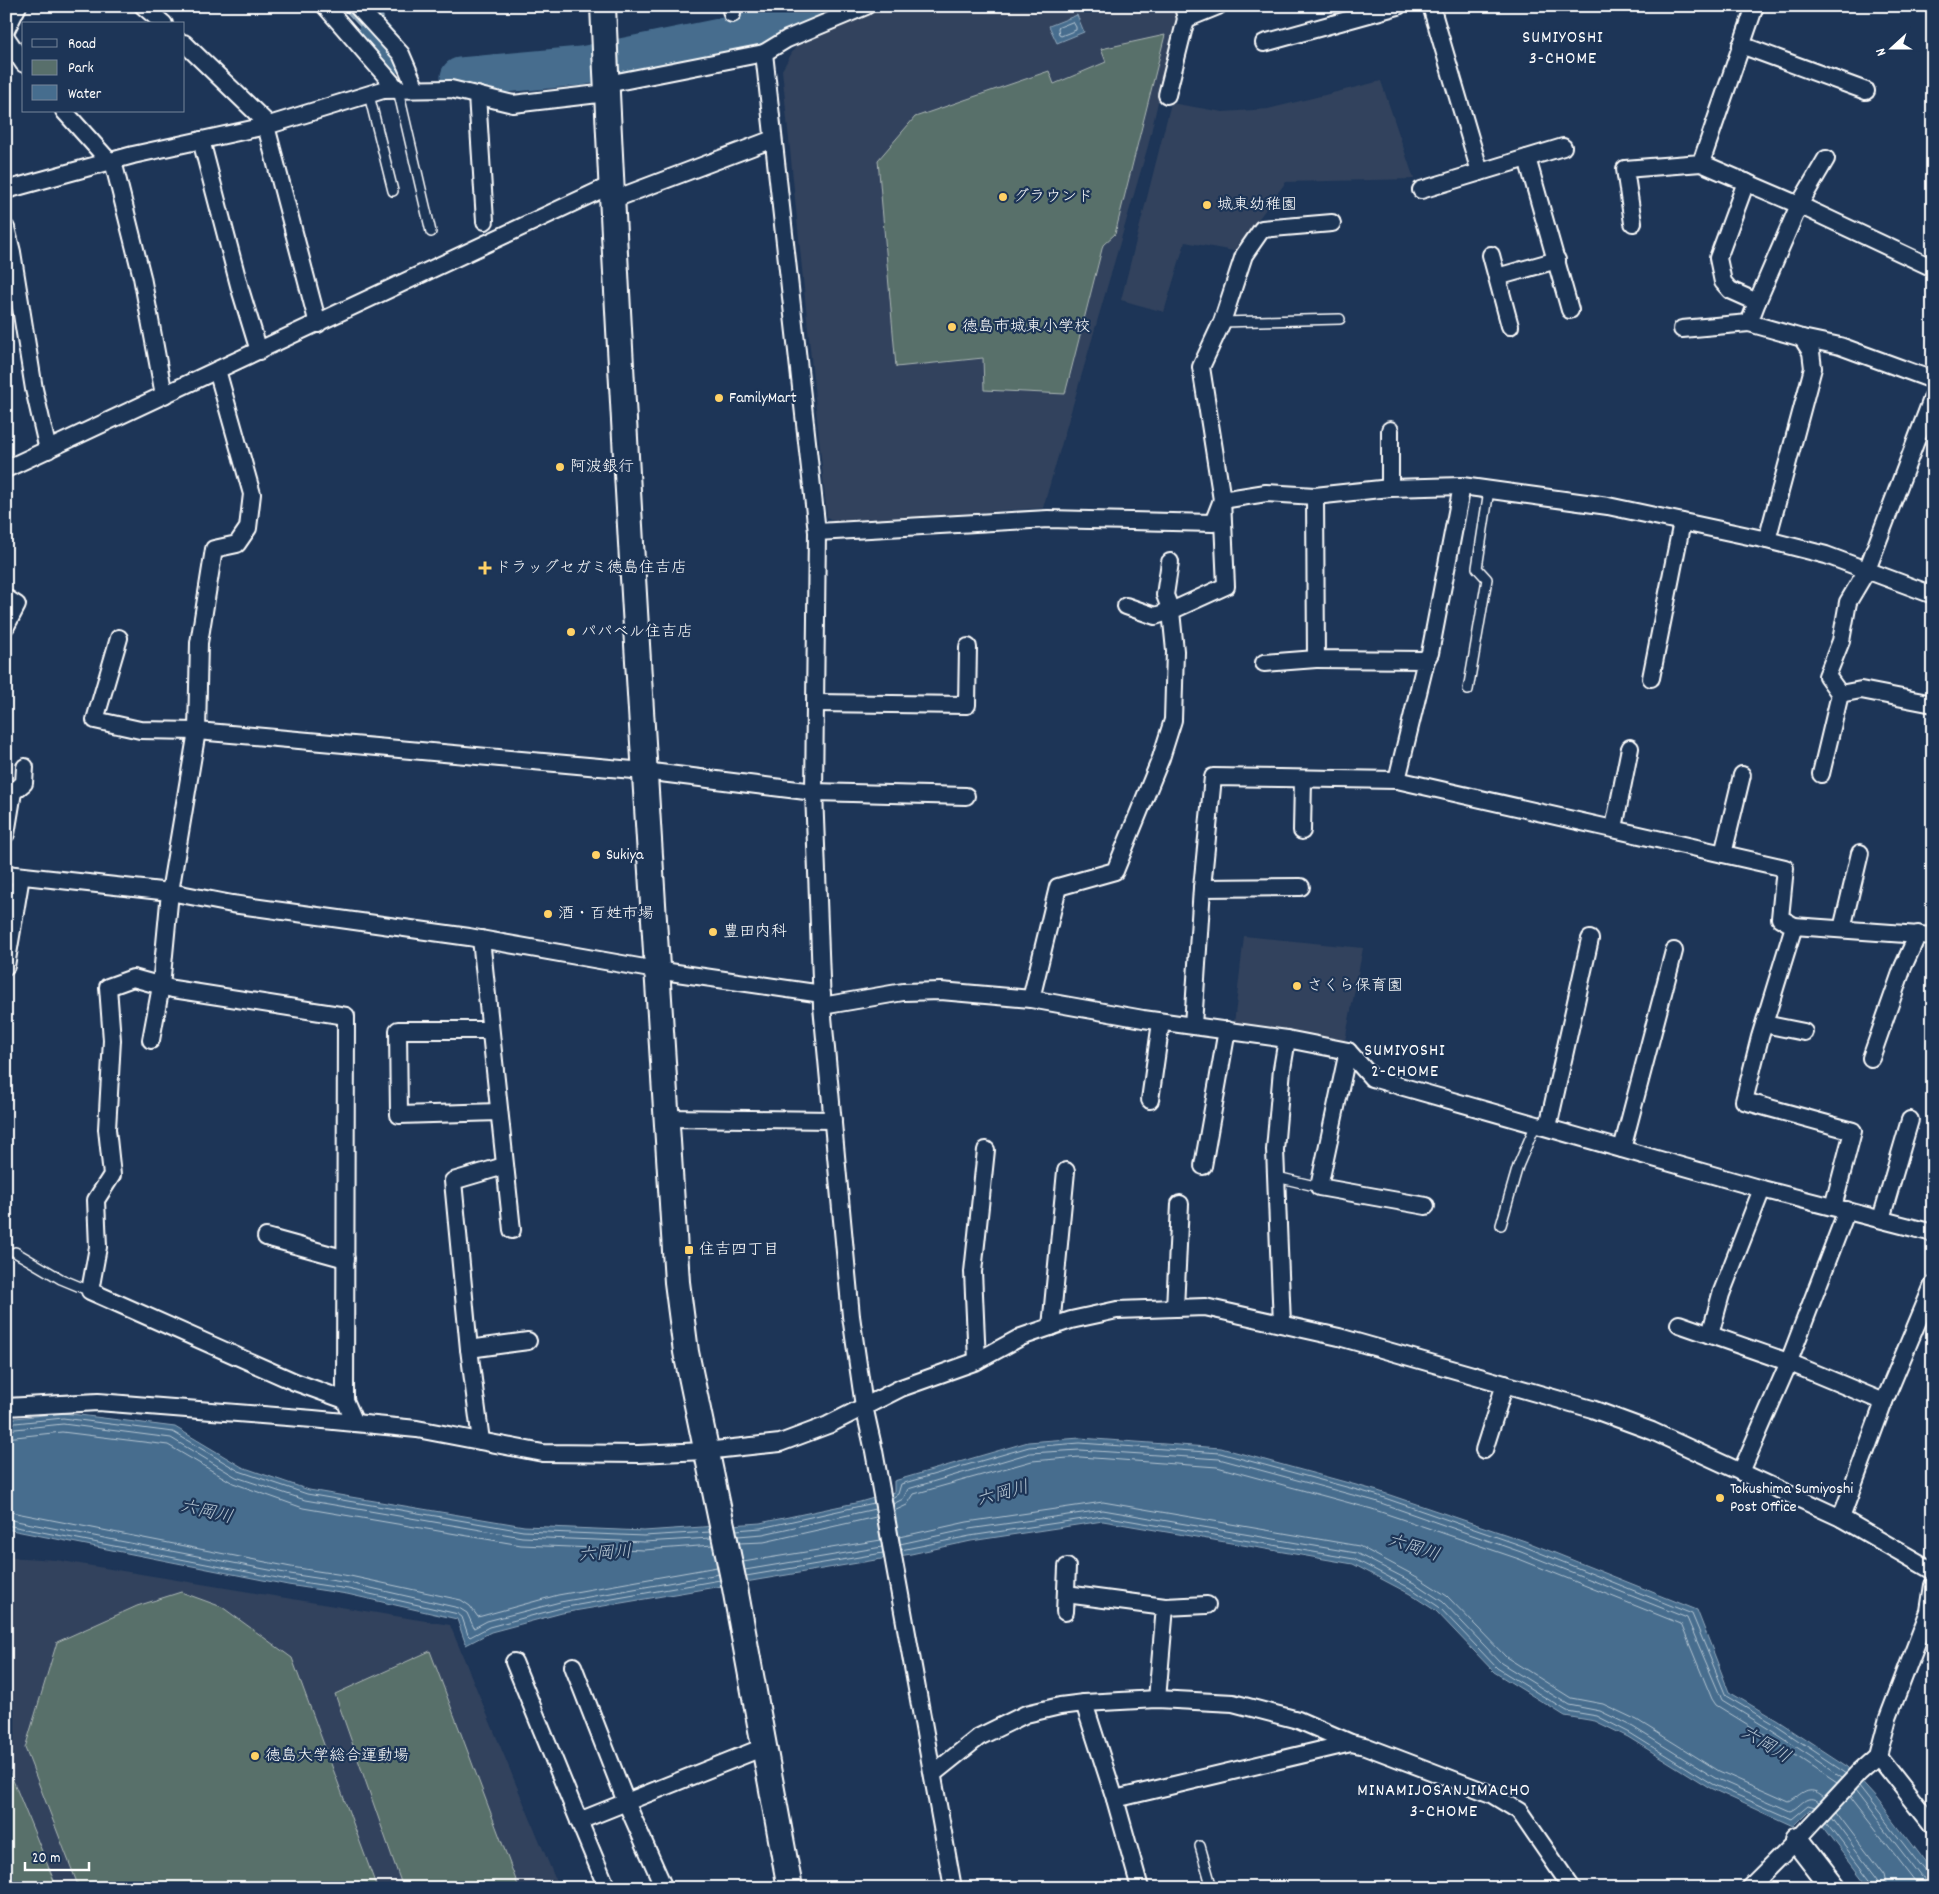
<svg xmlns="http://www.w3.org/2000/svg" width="1939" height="1894" font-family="Dekko,'Klee One',sans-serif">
<rect width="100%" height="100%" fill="#1d3557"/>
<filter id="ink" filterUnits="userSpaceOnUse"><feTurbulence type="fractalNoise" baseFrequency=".02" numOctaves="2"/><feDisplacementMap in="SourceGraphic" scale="10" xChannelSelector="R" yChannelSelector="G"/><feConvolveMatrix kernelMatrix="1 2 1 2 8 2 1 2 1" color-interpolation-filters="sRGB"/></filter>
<g filter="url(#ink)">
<g fill="#31425d">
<path d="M888,6H1176L1178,14L1148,146L1043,508L835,522L827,517L782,70L797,44Z"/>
<path d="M1381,81L1414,179L1286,182L1251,229L1239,252L1185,242L1164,312L1121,300L1171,103L1223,112L1268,109Z"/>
<path d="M1244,936L1363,948L1345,1041L1234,1024Z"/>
<path d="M6,1557L56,1560L450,1625L559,1888H6Z"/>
</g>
<g fill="#586f6b" stroke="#acb7b5">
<path d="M1165,35L1115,234L1103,245L1065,394L984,390L983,358L896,367L878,160L915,117L1049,71L1054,84L1106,62L1101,49Z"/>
<path d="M181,1592L222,1607L292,1658L377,1888H79L25,1748L57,1642L137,1606Z"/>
<path d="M430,1651L519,1888H403L335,1694Z"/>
<path d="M6,1763L57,1888H6Z"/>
</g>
<g fill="#466d8e" stroke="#90a7bb">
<path d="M1077,15L1084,32L1057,43L1049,26Z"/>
<path d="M63,1413L175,1427L242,1467L309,1490L524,1526L644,1531L760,1523L860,1502L894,1492V1481L1028,1442L1080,1438L1221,1448L1378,1491L1525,1541L1697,1610L1729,1692L1778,1721L1848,1767L1876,1798L1933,1873V1888H1870L1810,1809L1793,1826L1710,1788L1628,1737L1595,1721L1565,1716L1494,1672L1436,1611L1410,1594L1353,1564L1103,1521L971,1541L911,1554L562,1613L491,1632L466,1645L457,1619L347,1594L288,1585L6,1529V1419Z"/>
</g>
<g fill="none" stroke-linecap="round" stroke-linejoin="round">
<g stroke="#b5c5d2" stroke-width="1">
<path d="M1073,22L1076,27V30L1061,36L1059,35L1058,28Z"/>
<path d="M6,1424L63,1418L173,1432L239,1471L307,1494L523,1531L644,1536L710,1532"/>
<path d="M6,1430L63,1424L171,1438L236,1477L305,1500L522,1537L644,1542L711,1538"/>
<path d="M6,1438L62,1432L168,1445L233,1483L303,1508L521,1545L644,1550L713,1545"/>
<path d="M892,1498L898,1494L901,1484L1029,1447L1080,1443L1220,1453L1376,1495L1523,1546L1692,1614L1726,1696L1775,1725L1847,1773"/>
<path d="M893,1504L903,1499L908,1489L1030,1453L1080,1450L1219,1459L1375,1501L1521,1552L1687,1618L1722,1700L1772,1731L1842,1777"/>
<path d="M6,1511L291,1567L350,1576L461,1600L470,1606L478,1617L558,1595L717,1567"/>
<path d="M894,1511L907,1505L914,1494L1032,1461L1080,1457L1217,1467L1372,1509L1519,1559L1681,1624L1712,1699L1716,1705L1768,1737L1837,1783"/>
<path d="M6,1519L290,1574L349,1583L459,1608L467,1613L474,1628L487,1621L560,1602L719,1574"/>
<path d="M6,1525L288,1580L348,1589L458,1614L462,1617L468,1635L470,1637L489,1627L561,1608L720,1580"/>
<path d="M736,1530L761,1528L874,1503"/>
<path d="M738,1536L763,1534L875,1509"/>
<path d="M899,1537L967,1522L1103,1502L1359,1546L1419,1578L1447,1596L1506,1657L1571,1698L1603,1704L1637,1720L1719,1771L1789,1802C1802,1796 1808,1783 1824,1797"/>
<path d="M739,1543L764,1542L876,1517"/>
<path d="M900,1544L969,1529L1103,1510L1356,1553L1416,1584L1443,1602L1501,1663L1569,1705L1600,1711L1633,1727L1715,1778L1790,1811C1801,1807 1806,1792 1819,1802"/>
<path d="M901,1550L970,1536L1103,1516L1354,1559L1412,1589L1439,1607L1497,1668L1567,1711L1597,1716L1630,1733L1712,1784L1791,1819L1808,1805L1815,1807"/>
<path d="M743,1562L881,1540"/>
<path d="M745,1570L882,1547"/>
<path d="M746,1576L883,1553"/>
<path d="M1859,1787L1927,1874L1933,1876"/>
<path d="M1855,1791L1922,1878L1927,1881L1933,1882"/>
<path d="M1850,1797L1916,1882L1923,1888"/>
<path d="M1836,1812L1884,1875L1887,1888"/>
<path d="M1831,1817L1878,1879L1880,1888"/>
<path d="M1826,1822L1873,1883L1874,1888"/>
</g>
<g stroke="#90a7bb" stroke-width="6">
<path d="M344,6L375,39L376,35"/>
<path d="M379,6L381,20"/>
</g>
<g stroke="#466d8e" stroke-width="39">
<path d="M375,39L389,55"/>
<path d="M460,77L581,66L734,35L823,6"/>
</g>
<defs>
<g id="lane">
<path d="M398,90L431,232"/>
<path d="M369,95L393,191"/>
<path d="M1222,322L1340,319"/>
<path d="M1468,690L1487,579L1477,568L1489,490"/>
<path d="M1277,1177L1319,1187"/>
<path d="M1501,1225L1518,1166L1536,1124"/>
<path d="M15,1252L61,1279L90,1291"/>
<path d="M1200,1846L1212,1888"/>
</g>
<g id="street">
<path d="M143,6L164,24"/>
<path d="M325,6L398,90"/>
<path d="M357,6L401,54L416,89"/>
<path d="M730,6L732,14"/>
<path d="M1431,6L1480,172"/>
<path d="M1186,19L1218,6"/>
<path d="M6,30L18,6"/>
<path d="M6,37L24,64"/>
<path d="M184,43L268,124"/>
<path d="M1264,43L1398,6"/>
<path d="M1741,45L1866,91"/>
<path d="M764,53L787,39L866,6"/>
<path d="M607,84L764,53L817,532L814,792L822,1006L851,1316L864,1406L874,1451L953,1888"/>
<path d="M477,95L485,221"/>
<path d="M1167,95L1186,19L1183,6"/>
<path d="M64,111L109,161"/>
<path d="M266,126L318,324"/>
<path d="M201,140L240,289L259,351"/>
<path d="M1527,158L1570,310"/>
<path d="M113,161L142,277L164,395"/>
<path d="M1701,163L1799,205L1933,268"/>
<path d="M1746,182L1718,258L1723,282L1730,290L1757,302L1799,205L1826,159"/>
<path d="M6,190L133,155L266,126L383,90L451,89L513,104L607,93"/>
<path d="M1421,190L1563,147"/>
<path d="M612,200L773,139"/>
<path d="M1633,223L1625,169L1701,163L1755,6"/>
<path d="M6,228L12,252L34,389L48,450"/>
<path d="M1491,255L1510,326"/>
<path d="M1497,277L1557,260"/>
<path d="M1757,302L1749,323L1802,338L1811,352L1813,368L1767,540"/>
<path d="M1682,329L1749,323"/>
<path d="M1802,338L1840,346L1933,380"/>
<path d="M6,469L611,185"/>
<path d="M1390,488V430"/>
<path d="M1315,496L1316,659L1426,660L1397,780"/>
<path d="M817,532L1048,519L1213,523L1222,500L1266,493L1315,496L1390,488L1462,486L1608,506L1767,540L1826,555L1933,595"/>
<path d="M6,598L17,605L6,626"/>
<path d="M1126,606L1155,616L1171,611L1165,595L1170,562"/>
<path d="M119,638L95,720L140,730L197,731L644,771L814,792L966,796"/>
<path d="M1426,660L1430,653L1462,486"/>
<path d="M1264,663L1316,659"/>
<path d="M1651,678L1682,522"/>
<path d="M1840,694L1827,676L1841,641L1848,602L1867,570L1933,396"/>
<path d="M816,703L967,705L968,647"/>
<path d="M1821,774L1840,694L1861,690L1933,704"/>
<path d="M1614,828L1630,748"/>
<path d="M1302,831L1303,779"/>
<path d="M6,834L13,792L24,783L25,767"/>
<path d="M1723,854L1742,775"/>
<path d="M6,874L170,892L232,904L469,937L656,970L822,994"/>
<path d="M1202,888L1213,777L1397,780L1785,868L1780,918L1794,926L1760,1037L1744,1101L1853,1131L1833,1207"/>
<path d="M1794,926L1933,936"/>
<path d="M1842,929L1860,853"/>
<path d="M481,939L512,1230"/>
<path d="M6,966L21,876"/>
<path d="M1031,999L1058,887L1115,871L1161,758L1173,720L1175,651L1171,611L1226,586L1222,500L1201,367L1222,322L1244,255L1262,229L1332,223"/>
<path d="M822,1006L903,992L941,991L1031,999L1143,1019L1287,1039L1348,1051L1372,1078L1762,1189L1933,1233"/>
<path d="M1764,1024L1804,1032"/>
<path d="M1193,1025L1202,888L1301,887"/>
<path d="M490,1030H398L399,1115L499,1112"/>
<path d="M151,1040L161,986L170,892L197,731L199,643L214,549L237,544L248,528L252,494L217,370"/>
<path d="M1348,1051L1319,1187L1426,1206"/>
<path d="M1871,1058L1903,967L1918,934"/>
<path d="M1150,1100L1161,1022"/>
<path d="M666,1118L833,1120"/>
<path d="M1548,1127L1590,939"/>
<path d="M1622,1149L1674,951"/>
<path d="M1203,1166L1227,1030"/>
<path d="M1881,1219L1910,1120"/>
<path d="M266,1237L346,1259"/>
<path d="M1175,1308L1180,1204"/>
<path d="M1282,1324L1275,1150L1282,1069L1287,1039"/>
<path d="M1679,1324L1788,1362L1884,1402"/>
<path d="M1051,1327L1066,1171"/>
<path d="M1710,1335L1721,1294L1762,1189"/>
<path d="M469,1349L528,1341"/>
<path d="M977,1361L973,1272L986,1150"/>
<path d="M345,1400L346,1016L173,989L133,978L108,987L112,1040L107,1129L112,1175L96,1200L98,1247L90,1291L295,1382L345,1400L355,1423"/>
<path d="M6,1407L98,1402L313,1419L417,1429L543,1453L638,1454L705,1451L780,1443L828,1425L901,1388L977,1361L1021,1337L1071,1320L1117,1310L1205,1307L1339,1337L1592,1409L1652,1431L1841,1518L1933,1571"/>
<path d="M481,1441L469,1349L453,1181L504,1166"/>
<path d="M1484,1450L1505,1384"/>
<path d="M1741,1472L1786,1369L1847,1210"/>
<path d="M1841,1518L1884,1402L1933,1285"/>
<path d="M1066,1594L1165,1607L1157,1699"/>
<path d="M1165,1607L1207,1605"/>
<path d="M1065,1612L1067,1567"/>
<path d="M514,1662L579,1821L764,1747"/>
<path d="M573,1666L626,1802L664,1888"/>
<path d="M1084,1703L1115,1799L1140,1888"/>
<path d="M1878,1756L1933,1826"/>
<path d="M934,1773L979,1737L1026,1714L1060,1706L1084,1703L1157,1699L1233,1703L1298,1720L1351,1743L1365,1746L1491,1794L1519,1811L1572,1888"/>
<path d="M1115,1799L1351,1743"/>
<path d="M579,1821L607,1888"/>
<path d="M1749,1888L1797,1840L1859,1773L1878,1756L1888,1718L1929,1611L1933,1585"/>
</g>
<g id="secondary">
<path d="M603,6C622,432 650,857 677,1282L686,1352L735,1588L790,1888"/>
<path d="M1797,1840L1834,1888"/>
</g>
</defs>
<use href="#lane" stroke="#fff" stroke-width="12"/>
<use href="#street" stroke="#fff" stroke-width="20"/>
<use href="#secondary" stroke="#fff" stroke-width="28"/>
<use href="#lane" stroke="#1d3557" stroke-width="9"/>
<use href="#street" stroke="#1d3557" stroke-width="16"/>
<use href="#secondary" stroke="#1d3557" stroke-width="24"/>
</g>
</g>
<g fill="#ffd166" stroke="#1d3557" stroke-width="2">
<circle cx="1003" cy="197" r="5"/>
<circle cx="1207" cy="205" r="5"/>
<circle cx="952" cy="327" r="5"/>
<circle cx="719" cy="398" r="5"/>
<circle cx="560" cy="467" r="5"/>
<path d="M482.5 560.5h5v5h5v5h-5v5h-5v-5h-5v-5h5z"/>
<circle cx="571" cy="632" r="5"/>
<circle cx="596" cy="855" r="5"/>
<circle cx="548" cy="914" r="5"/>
<circle cx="713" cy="932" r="5"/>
<circle cx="1297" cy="986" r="5"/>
<rect x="684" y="1245" width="10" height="10" rx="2.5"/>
<circle cx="1720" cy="1498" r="5"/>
<circle cx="255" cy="1756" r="5"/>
</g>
<g text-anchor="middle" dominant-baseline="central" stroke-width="4.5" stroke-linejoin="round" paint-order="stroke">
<g font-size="16" fill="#fff" stroke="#1d3557" text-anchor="start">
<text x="1013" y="197">グラウンド</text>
<text x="1217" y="205">城東幼稚園</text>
<text x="962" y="327">徳島市城東小学校</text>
<text x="729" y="398">FamilyMart</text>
<text x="570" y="467">阿波銀行</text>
<text x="495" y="568">ドラッグセガミ徳島住吉店</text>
<text x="581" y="632">パパベル住吉店</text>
<text x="606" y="855">Sukiya</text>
<text x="558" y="914">酒・百姓市場</text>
<text x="723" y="932">豊田内科</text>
<text x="1307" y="986">さくら保育園</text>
<text x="699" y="1250">住吉四丁目</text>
<text x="1730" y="1489">Tokushima Sumiyoshi<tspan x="1730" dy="18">Post Office</tspan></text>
<text x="265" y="1756">徳島大学総合運動場</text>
</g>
<g font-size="18" letter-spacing="1" fill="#fff" stroke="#1d3557">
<text x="1563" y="38">SUMIYOSHI<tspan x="1563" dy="21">3-CHOME</tspan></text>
<text x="1405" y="1051">SUMIYOSHI<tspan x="1405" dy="21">2-CHOME</tspan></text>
<text x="1444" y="1791">MINAMIJOSANJIMACHO<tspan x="1444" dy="21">3-CHOME</tspan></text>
</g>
<g font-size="18" font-style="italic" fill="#b5c5d2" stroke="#1d3557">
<text transform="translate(1003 1495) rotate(-15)">六岡川</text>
<text transform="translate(206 1513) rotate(13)">六岡川</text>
<text transform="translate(1413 1549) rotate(18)">六岡川</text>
<text transform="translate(605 1555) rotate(-4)">六岡川</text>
<text transform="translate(1765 1746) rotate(31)">六岡川</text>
</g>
</g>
<rect width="1939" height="1894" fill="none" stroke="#1d3557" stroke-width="25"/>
<rect x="12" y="12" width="1914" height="1869" fill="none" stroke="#fff" stroke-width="2" filter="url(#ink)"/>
<rect x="22" y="22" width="162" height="90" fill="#1d3557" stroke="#77869a"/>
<rect x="32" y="39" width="25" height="8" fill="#1d3557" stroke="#77869a"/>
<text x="68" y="48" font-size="15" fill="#ffffff">Road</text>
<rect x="32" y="60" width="25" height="15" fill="#586f6b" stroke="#77869a"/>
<text x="68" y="72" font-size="15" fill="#ffffff">Park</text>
<rect x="32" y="85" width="25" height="15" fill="#466d8e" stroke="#77869a"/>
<text x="68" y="98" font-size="15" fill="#ffffff">Water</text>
<g transform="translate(1892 48) rotate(249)" stroke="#1d3557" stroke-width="4" paint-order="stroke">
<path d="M0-4L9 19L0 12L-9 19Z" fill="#ffffff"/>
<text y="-8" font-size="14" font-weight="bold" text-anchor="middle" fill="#ffffff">N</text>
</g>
<path d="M25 1862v8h64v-8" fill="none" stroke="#ffffff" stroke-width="2.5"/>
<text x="32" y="1862" font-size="15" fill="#ffffff" stroke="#1d3557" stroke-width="4" paint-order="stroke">20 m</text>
</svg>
